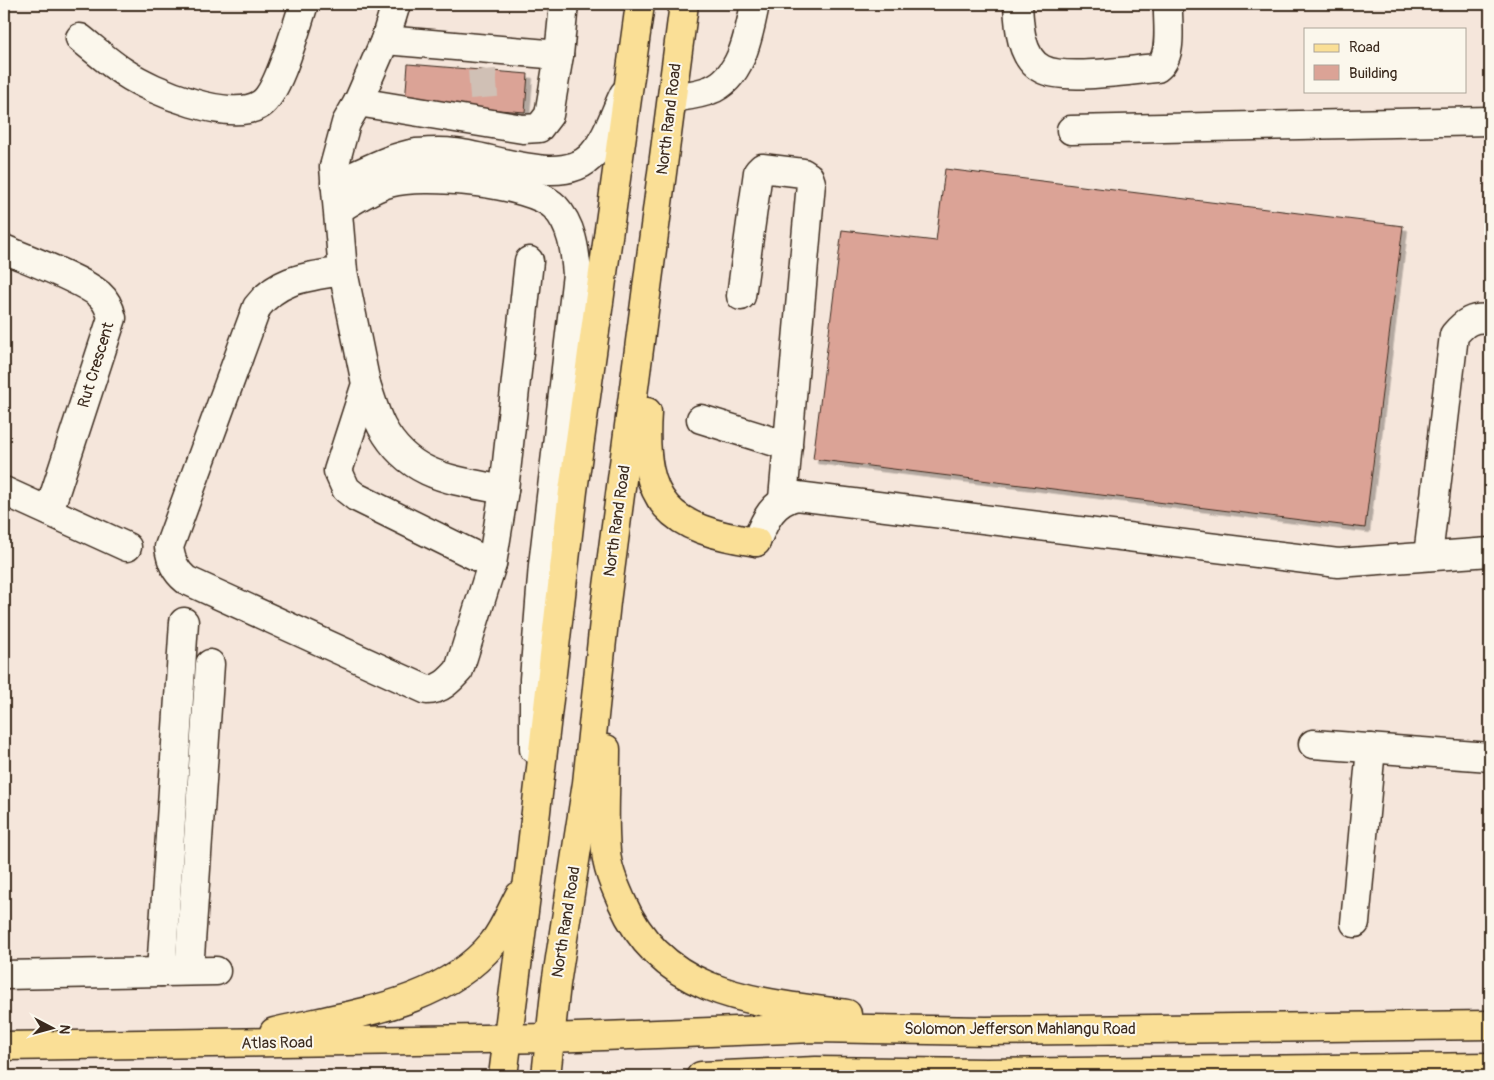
<svg xmlns="http://www.w3.org/2000/svg" width="1494" height="1080" font-family="Pangolin,sans-serif">
<defs>
<filter id="shadow"><feDropShadow dx="4.5" dy="4.5" stdDeviation="0" flood-color="#0004"/></filter>
</defs>
<rect width="100%" height="100%" fill="#f5e6db"/>
<filter id="ink" filterUnits="userSpaceOnUse"><feTurbulence type="fractalNoise" baseFrequency=".02" numOctaves="2"/><feDisplacementMap in="SourceGraphic" scale="10" xChannelSelector="R" yChannelSelector="G"/><feConvolveMatrix kernelMatrix="1 2 1 2 8 2 1 2 1" color-interpolation-filters="sRGB"/></filter>
<g filter="url(#ink)">
<g fill="#dba396" stroke="#3b2a1e" filter="url(#shadow)">
<path d="M408,64L528,74L525,112L405,103Z"/>
<path d="M945,169L1403,226L1365,528L813,459L842,230L936,241Z"/>
</g>
<g fill="none" stroke-linecap="round" stroke-linejoin="round">
<path stroke="#d0c0b5" stroke-width="28" stroke-dasharray="28 14" stroke-linecap="butt" d="M482,70L485,109"/>
<defs>
<g id="minor">
<path d="M1018,4C1019,24 1020,58 1042,69C1064,81 1130,70 1157,68C1174,56 1167,23 1168,4"/>
<path d="M80,38C94,49 109,63 125,73C152,91 231,124 261,104C279,92 296,27 304,4"/>
<path d="M385,40L559,55L564,4"/>
<path d="M672,98C684,96 698,95 710,90C742,78 749,33 755,4"/>
<path d="M358,102L523,129L539,128L549,115L559,55"/>
<path d="M1071,130L1490,121"/>
<path d="M335,184C361,174 389,157 416,153C428,152 443,151 454,153C492,156 564,189 593,154C608,137 614,114 624,94"/>
<path d="M339,209C354,200 371,188 389,183C421,173 531,182 555,207C572,225 575,250 577,274L543,565L534,679V749"/>
<path d="M4,249C29,260 79,278 99,294C107,301 110,309 112,318L49,511"/>
<path d="M343,271C308,277 279,278 257,307L169,547C171,561 175,571 186,580L427,690C441,690 450,680 459,670L492,564L356,497L346,489L338,471L366,384L343,271L334,167L346,123L358,102L385,40L396,4"/>
<path d="M741,296L758,172L762,168L803,173L809,177L811,183L783,499"/>
<path d="M366,384C371,398 375,414 382,427C410,478 454,480 504,490L529,261"/>
<path d="M701,419L788,446"/>
<path d="M4,491L127,547"/>
<path d="M756,542C765,520 772,502 797,496L1338,563L1490,552"/>
<path d="M1428,556L1454,335C1465,322 1472,317 1490,319"/>
<path d="M492,564L504,490"/>
<path d="M1313,744L1490,757"/>
<path d="M1355,923L1371,748"/>
<path d="M189,971L210,664"/>
<path d="M161,972L184,622"/>
<path d="M4,975L216,971"/>
</g>
<g id="major">
<path d="M647,412C641,503 668,529 756,542"/>
<path d="M606,749C606,782 603,818 606,851C607,869 615,886 622,902C663,997 757,1002 847,1014"/>
<path d="M274,1032C349,1014 441,1006 493,943C504,929 511,911 519,896"/>
<path d="M4,1046L550,1038L814,1028L986,1031L1490,1025"/>
<path d="M503,1076L529,872L573,491L640,4"/>
<path d="M546,1076L556,984L587,783L606,602L684,4"/>
<path d="M701,1076L816,1071L986,1073L1490,1067"/>
</g>
</defs>
<use href="#minor" stroke="#3b2a1e" stroke-width="31"/>
<use href="#major" stroke="#3b2a1e" stroke-width="31"/>
<use href="#minor" stroke="#fbf7ec" stroke-width="28"/>
<use href="#major" stroke="#fadf96" stroke-width="28"/>
</g>
</g>
<g text-anchor="middle" dominant-baseline="central" stroke-width="4" stroke-linejoin="round" paint-order="stroke">
<g font-size="16" fill="#3b2a1e" stroke="#fbf7ec">
<text transform="translate(669 119) rotate(-83)">North Rand Road</text>
<text transform="translate(96 365) rotate(-73)">Rut Crescent</text>
<text transform="translate(617 521) rotate(-82)">North Rand Road</text>
<text transform="translate(566 922) rotate(-81)">North Rand Road</text>
<text x="1020" y="1029">Solomon Jefferson Mahlangu Road</text>
<text transform="translate(277 1043) rotate(-1)">Atlas Road</text>
</g>
</g>
<rect width="1494" height="1080" fill="none" stroke="#fbf7ec" stroke-width="20"/>
<rect x="10" y="10" width="1474" height="1060" fill="none" stroke="#3b2a1e" stroke-width="2" filter="url(#ink)"/>
<rect x="1304" y="28" width="162" height="65" fill="#fbf7ec" stroke="#aea59a"/>
<rect x="1314" y="44" width="25" height="8" fill="#fadf96" stroke="#aea59a"/>
<text x="1349" y="52" font-size="15" fill="#3b2a1e">Road</text>
<rect x="1314" y="65" width="25" height="15" fill="#dba396" stroke="#aea59a"/>
<text x="1349" y="78" font-size="15" fill="#3b2a1e">Building</text>
<g transform="translate(52 1028) rotate(96)" stroke="#fbf7ec" stroke-width="4" paint-order="stroke">
<path d="M0-4L9 19L0 12L-9 19Z" fill="#3b2a1e"/>
<text y="-8" font-size="14" font-weight="bold" text-anchor="middle" fill="#3b2a1e">N</text>
</g>
</svg>
